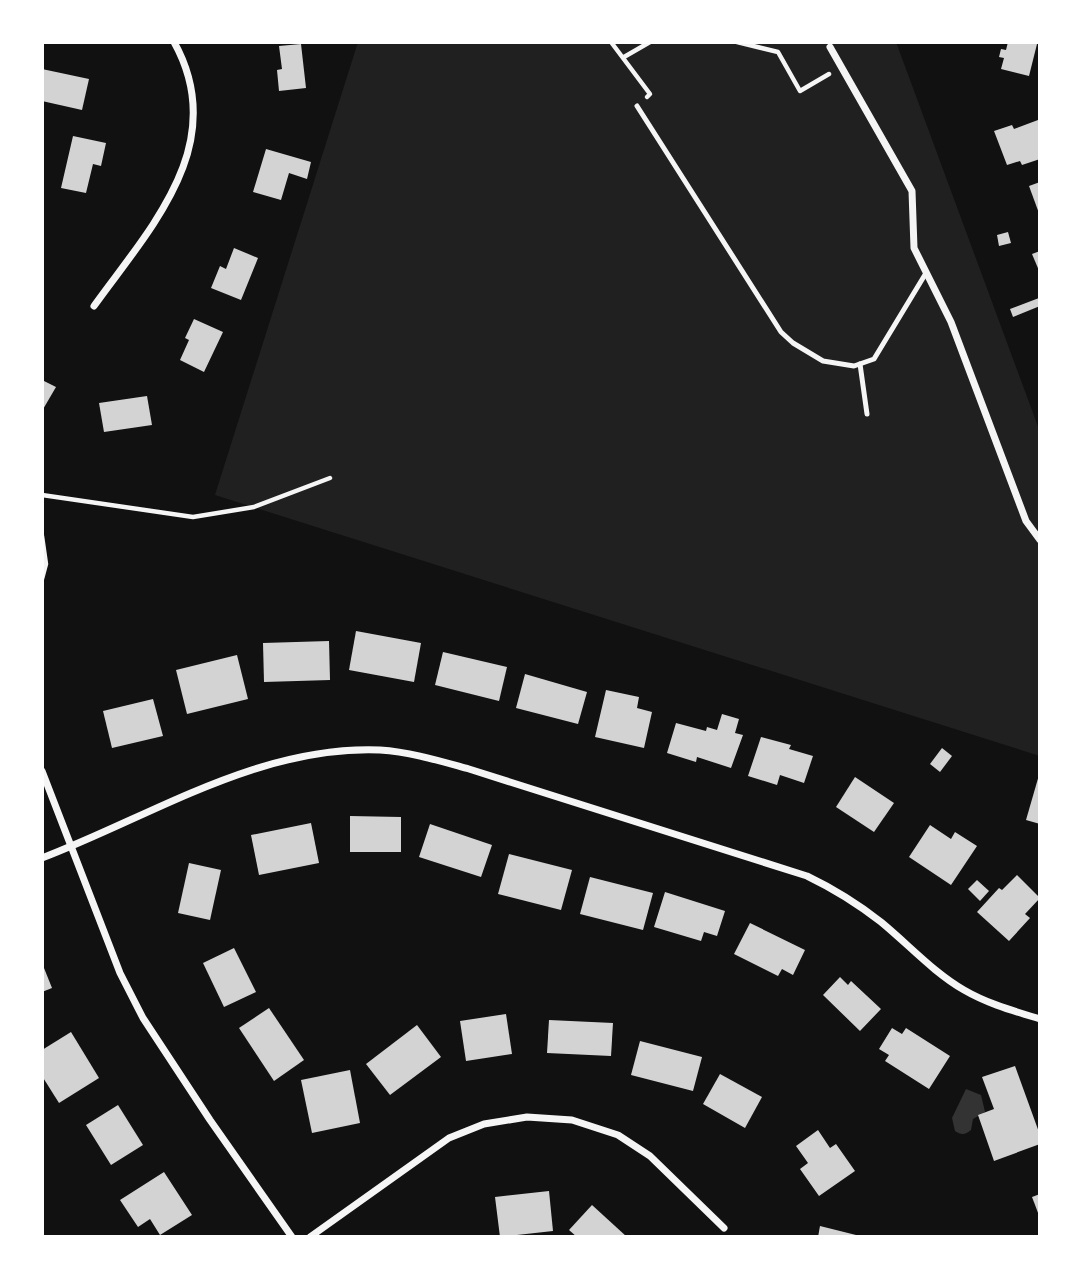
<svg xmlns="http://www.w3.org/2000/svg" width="1082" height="1279" font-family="'Archivo Narrow',sans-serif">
<rect width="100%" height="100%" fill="#111"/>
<path fill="#202020" d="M358,42H896L1040,432V756L215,495Z"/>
<path fill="#333" d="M966,1089L981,1095L985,1112L973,1119L971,1130C965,1135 961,1135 955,1131L952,1118Z"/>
<g fill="#d3d3d3">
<path d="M1008,42L1037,44L1029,76L1001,69L1004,58L999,57L1001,49L1006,50Z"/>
<path d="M301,44L306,88L279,91L277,70L282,69L279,46Z"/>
<path d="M42,69L89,79L82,110L42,101Z"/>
<path d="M1038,120L1040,159L1022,165L1020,161L1007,165L994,131L1012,125L1014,129Z"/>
<path d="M73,136L106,143L101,166L93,164L86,193L61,188Z"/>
<path d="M266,149L311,162L307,179L289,173L281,200L253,192Z"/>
<path d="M1040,182V216L1029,186Z"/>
<path d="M1008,232L1011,243L999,246L997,235Z"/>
<path d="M234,248L258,258L241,300L211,288L220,266L226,269Z"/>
<path d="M1040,251V273L1032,254Z"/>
<path d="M1039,298L1040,306L1013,317L1010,309Z"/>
<path d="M194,319L223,332L204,372L180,360L189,340L185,338Z"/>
<path d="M42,380L56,387L42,411Z"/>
<path d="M147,396L152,425L104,432L99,403Z"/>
<path d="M356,631L421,643L414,682L349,670Z"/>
<path d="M329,641L330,680L264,682L263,643Z"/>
<path d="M443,652L507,667L499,701L435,685Z"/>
<path d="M237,655L248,699L187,714L176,670Z"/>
<path d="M525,674L587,692L578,724L516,708Z"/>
<path d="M606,690L639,697L637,708L652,712L644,748L595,737Z"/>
<path d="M153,699L163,736L112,748L103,711Z"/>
<path d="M722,714L739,719L735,733L743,735L731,768L697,757L696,762L667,753L676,723L706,731L707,727L717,730Z"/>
<path d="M761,737L791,745L789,749L813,756L804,783L780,775L777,785L748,776Z"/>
<path d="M942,748L952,756L940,772L930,764Z"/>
<path d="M1039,775H1040V824L1026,820Z"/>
<path d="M855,777L894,803L874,832L836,807Z"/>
<path d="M350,816L401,817V852H350Z"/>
<path d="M311,823L319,863L259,875L251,835Z"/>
<path d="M430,824L492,845L481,877L419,857Z"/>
<path d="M930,825L951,839L955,832L977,846L951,885L909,857Z"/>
<path d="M509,854L572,870L561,910L498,894Z"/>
<path d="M189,863L221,870L210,920L178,913Z"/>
<path d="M1017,875L1040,898L1025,914L1030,918L1009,941L977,912L999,888L1002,890Z"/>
<path d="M590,877L653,893L643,930L580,914Z"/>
<path d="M977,880L989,891L980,901L968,889Z"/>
<path d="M665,892L725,911L717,936L704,932L701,941L654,927Z"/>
<path d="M750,923L805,950L793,975L782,969L778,976L734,954Z"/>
<path d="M234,948L256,992L224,1007L203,963Z"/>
<path d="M42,963L52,988L42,992Z"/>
<path d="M840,977L848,985L851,981L881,1009L860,1031L823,995Z"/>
<path d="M269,1008L304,1060L274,1081L239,1028Z"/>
<path d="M506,1014L512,1054L466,1061L460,1021Z"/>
<path d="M549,1020L613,1023L611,1056L547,1053Z"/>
<path d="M417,1025L441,1057L390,1095L366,1064Z"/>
<path d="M892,1028L902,1034L906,1028L950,1056L929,1089L885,1061L889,1055L879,1049Z"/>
<path d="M71,1032L99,1078L59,1103L42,1076V1050Z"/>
<path d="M640,1041L702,1057L693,1091L631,1075Z"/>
<path d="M1015,1066L1040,1135V1144L994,1161L978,1115L994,1109L982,1077Z"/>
<path d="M350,1070L360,1123L312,1133L301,1080Z"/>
<path d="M720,1074L762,1097L745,1128L703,1104Z"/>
<path d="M118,1105L143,1145L111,1165L86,1125Z"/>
<path d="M818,1130L830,1148L836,1144L855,1171L819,1196L800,1169L808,1163L796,1146Z"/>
<path d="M164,1172L192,1215L160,1235L150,1219L138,1227L120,1200Z"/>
<path d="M549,1191L553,1231L500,1237L495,1197Z"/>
<path d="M1040,1194V1218L1032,1197Z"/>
<path d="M592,1205L627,1237H577L569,1230Z"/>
<path d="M820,1226L860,1236L859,1237H818Z"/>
</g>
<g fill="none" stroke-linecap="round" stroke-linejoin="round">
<g stroke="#f5f5f5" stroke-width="4.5">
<path d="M611,42L650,94L647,97"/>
<path d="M737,42L778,52L800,91L829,74"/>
<path d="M624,57L650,42"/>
<path d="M42,495L193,517L254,507L330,478"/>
<path d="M42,536L46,564L42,579"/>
</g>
<g stroke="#f5f5f5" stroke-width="5">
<path d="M637,106L781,332L793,343L823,361L854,366L874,359L926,273"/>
<path d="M860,364L867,414"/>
</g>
<g stroke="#f5f5f5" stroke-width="7">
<path d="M830,47L912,191L914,248L951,322L1026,521L1040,540"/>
<path d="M94,306C150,228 231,144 174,42"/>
<path d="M42,771L120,973L143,1018L210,1120L292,1237"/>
<path d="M42,858C152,816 259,745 380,750C411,752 440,761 469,769L807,876C834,889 858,904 881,922C909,945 933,972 964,990C988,1004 1014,1011 1040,1019"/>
<path d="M310,1237L449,1138L484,1124L527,1117L572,1120L618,1135L650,1156L724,1228"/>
</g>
</g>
<rect width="1082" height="1279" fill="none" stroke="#ffffff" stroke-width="88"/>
</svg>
